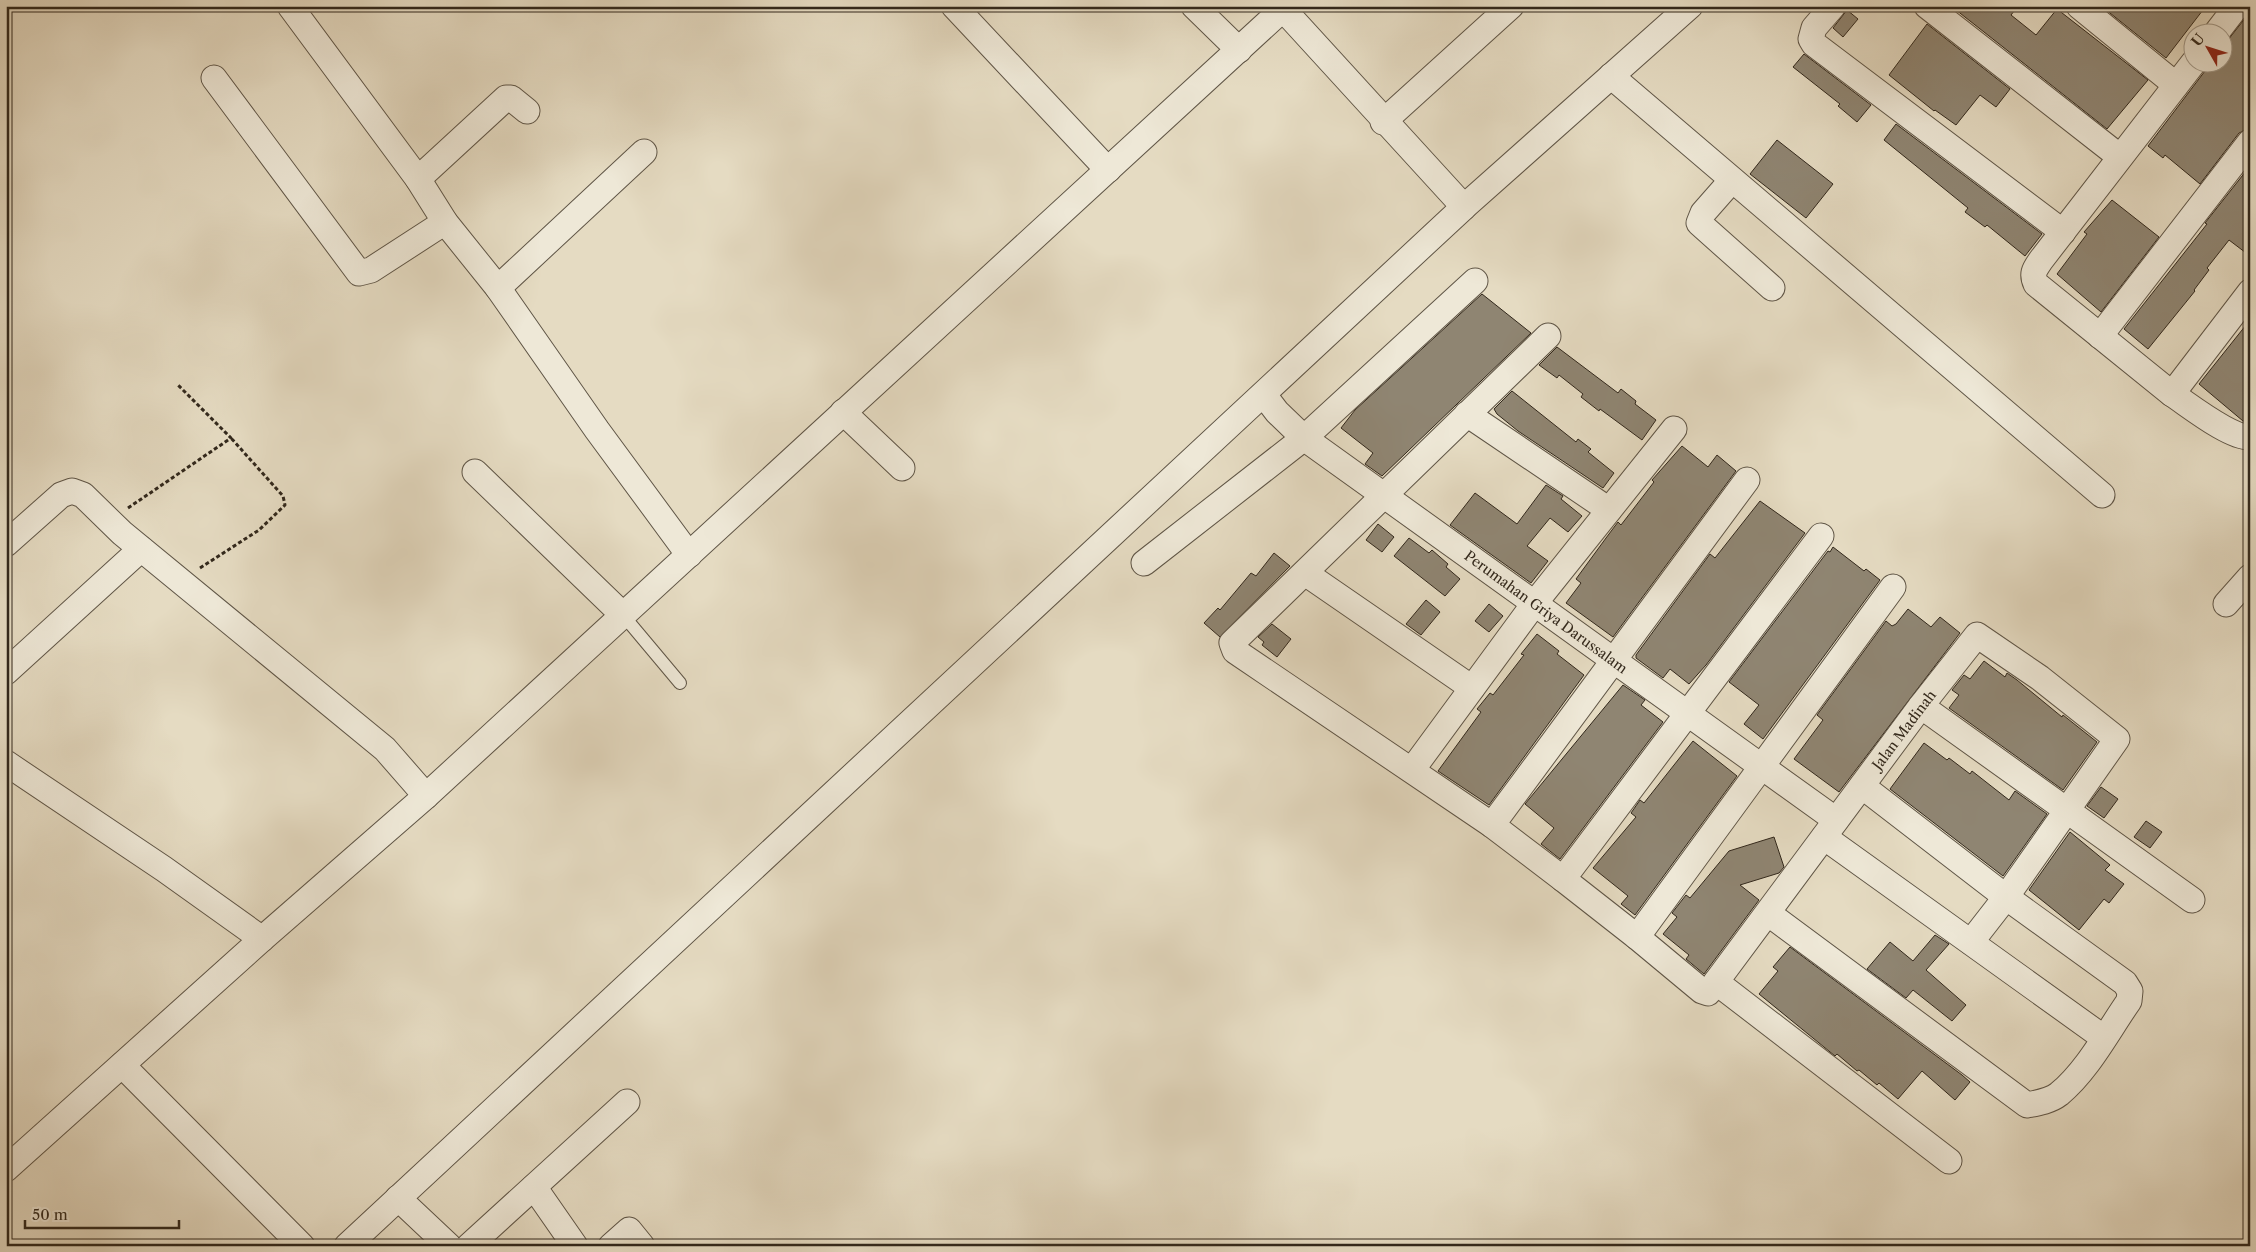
<svg xmlns="http://www.w3.org/2000/svg" width="2256" height="1252" font-family="'Libre Caslon Text',serif">
<rect width="100%" height="100%" fill="#e5dbc2"/>
<filter id="stains"><feTurbulence type="fractalNoise" baseFrequency=".004" numOctaves="4"/><feColorMatrix values="0 0 0 0 .2 0 0 0 0 .09 0 0 0 0 .02 0 0 0 .5 -.17"/></filter>
<radialGradient id="worn" r=".72"><stop offset=".6" stop-color="#630" stop-opacity="0"/><stop offset="1" stop-color="#630" stop-opacity=".3"/></radialGradient>
<g fill="#8f8572" stroke="#32281c">
<path d="M1951,6H2018L2011,15L2036,35L2057,9L2148,80L2107,129Z"/>
<path d="M2108,6H2206L2166,58L2105,9Z"/>
<path d="M1847,10L1858,19L1843,37L1833,28Z"/>
<path d="M2250,12V128L2239,133L2200,184L2165,155L2163,158L2148,146L2205,71L2208,62H2224V45Z"/>
<path d="M1927,24L2010,89L1996,107L1980,95L1956,125L1935,110L1934,111L1889,75Z"/>
<path d="M1804,54L1871,105L1857,122L1838,106L1840,104L1793,67Z"/>
<path d="M1896,124L2042,234L2025,256L1987,225L1985,227L1965,212L1968,208L1884,140Z"/>
<path d="M1777,140L1833,184L1806,218L1750,174Z"/>
<path d="M2250,166V256L2229,240L2207,268L2209,270L2194,290L2195,291L2148,349L2124,329L2207,224L2205,223Z"/>
<path d="M2112,200L2159,237L2101,312L2057,274L2087,234L2084,232Z"/>
<path d="M1482,294L1531,333L1382,476L1365,464L1373,453L1341,428L1355,410Z"/>
<path d="M2250,320V422L2243,421L2199,384Z"/>
<path d="M1557,347L1618,393L1621,389L1636,401L1635,404L1656,420L1642,440L1600,409L1599,411L1581,397L1583,394L1559,375L1557,378L1539,365Z"/>
<path d="M1512,391L1576,442L1578,439L1591,449L1588,452L1614,473L1603,488L1518,431L1497,414L1494,409Z"/>
<path d="M1682,446L1708,467L1717,455L1736,471L1613,637L1566,603L1581,583L1576,579L1606,538L1618,522L1621,525L1654,482L1652,480Z"/>
<path d="M1546,485L1563,496L1561,499L1582,516L1568,532L1550,518L1527,546L1548,561L1531,583L1450,525L1475,493L1517,524Z"/>
<path d="M1760,501L1805,533L1706,665L1689,684L1670,669L1663,678L1636,658V655L1710,554L1715,558Z"/>
<path d="M1378,524L1394,537L1382,552L1366,540Z"/>
<path d="M1409,538L1429,553L1432,550L1448,564L1446,567L1460,579L1445,596L1394,556Z"/>
<path d="M1833,547L1864,571L1866,569L1880,580L1763,739L1744,724L1759,705L1729,682L1828,551L1830,552Z"/>
<path d="M1274,553L1290,566L1220,637L1204,623L1218,608L1220,610L1251,573L1256,576Z"/>
<path d="M1426,600L1440,612L1421,635L1406,624Z"/>
<path d="M1489,604L1503,616L1489,632L1475,621Z"/>
<path d="M1908,609L1931,627L1940,617L1960,633L1839,792L1794,759L1823,720L1817,715L1886,621L1892,626L1896,624Z"/>
<path d="M1272,624L1291,639L1277,657L1262,645L1264,642L1258,637Z"/>
<path d="M1537,634L1559,651L1557,654L1584,675L1489,805L1438,771L1481,712L1477,709L1490,693L1493,695L1524,655L1521,654Z"/>
<path d="M1984,661L2005,677L2007,673L2017,680L2062,717L2063,715L2097,742L2063,790L1949,708L1959,695L1952,690L1964,675L1970,679Z"/>
<path d="M1623,685L1645,700L1641,705L1663,722L1560,859L1541,844L1554,828L1525,804Z"/>
<path d="M1693,741L1737,776L1635,915L1621,904L1628,896L1593,868L1636,817L1631,813L1640,800L1644,803Z"/>
<path d="M1924,743L1947,760L1949,758L1970,774L1972,771L2009,800L2015,791L2047,814L2003,876L1890,789Z"/>
<path d="M2101,787L2118,799L2104,818L2087,806Z"/>
<path d="M2146,821L2162,832L2150,848L2134,837Z"/>
<path d="M2070,832L2110,865L2105,870L2124,884L2109,903L2104,899L2079,930L2029,890Z"/>
<path d="M1774,837L1784,867L1779,873L1740,885L1759,900L1704,974L1686,959L1689,955L1663,934L1677,917L1672,913L1686,895L1690,898L1729,851Z"/>
<path d="M1935,935L1949,944L1926,970L1966,1005L1952,1021L1913,990L1906,998L1867,969L1890,942L1913,961Z"/>
<path d="M1790,947L1962,1075L1970,1082L1955,1100L1922,1071L1898,1099L1879,1083L1877,1085L1859,1070L1857,1071L1837,1054L1835,1056L1759,994L1778,971L1773,967Z"/>
</g>
<g fill="none" stroke-linecap="round" stroke-linejoin="round">
<defs>
<path id="service" d="M623,615L680,683"/>
<g id="minor">
<path d="M290,6L418,179L445,222L498,288L597,430L689,555"/>
<path d="M954,6L1108,170"/>
<path d="M1194,6L1239,50"/>
<path d="M1833,6L1814,28L1811,39L1814,44L2063,232"/>
<path d="M1927,6L2120,157"/>
<path d="M2079,6L2176,85"/>
<path d="M1283,9L1464,207"/>
<path d="M2217,32L2237,6"/>
<path d="M2194,62L2041,260C2035,269 2031,273 2036,284L2172,394L2250,292"/>
<path d="M1611,76L2102,495"/>
<path d="M214,78L359,273L371,270L445,222"/>
<path d="M1383,122L1511,6"/>
<path d="M418,179L506,98H511L527,111"/>
<path d="M1732,180L1703,213L1699,223L1772,288"/>
<path d="M498,288L644,152"/>
<path d="M2100,336L2250,142"/>
<path d="M2172,394C2189,405 2230,438 2250,437"/>
<path d="M1264,395L1277,412L1304,438L1836,820"/>
<path d="M843,412L902,468"/>
<path d="M1467,414L1609,510"/>
<path d="M475,472L623,615"/>
<path d="M6,544L61,495L72,491L83,495L122,533L385,749L426,796"/>
<path d="M1144,563L1304,438L1475,281"/>
<path d="M1305,573L1472,688"/>
<path d="M2226,604L2250,577"/>
<path d="M6,672L141,549"/>
<path d="M1921,706L2192,900"/>
<path d="M6,763L164,869L262,939"/>
<path d="M1412,770L1534,604L1674,429"/>
<path d="M1492,825L1235,651L1232,643L1548,336"/>
<path d="M1824,837L2104,1038"/>
<path d="M1563,879L1492,825L1747,480"/>
<path d="M1769,914L2027,1105C2038,1103 2050,1101 2059,1094C2088,1070 2108,1031 2129,1001L2130,991L2125,983L2006,897L1862,786"/>
<path d="M1637,937L1893,587"/>
<path d="M1716,982L1708,993L1702,991L1637,937L1563,879L1821,536"/>
<path d="M122,1065L302,1246"/>
<path d="M1949,1161L1716,982L1921,706L1977,635L2040,678L2117,739L2006,897L1971,942"/>
<path d="M6,1169L262,939L426,796L1286,6"/>
<path d="M534,1187L575,1246"/>
<path d="M398,1198L449,1246"/>
<path d="M347,1246L1464,207L1690,6"/>
<path d="M469,1246L627,1102"/>
<path d="M611,1246L629,1230L642,1246"/>
</g>
</defs>
<use href="#service" stroke="#5f5546" stroke-width="14"/>
<use href="#minor" stroke="#5f5546" stroke-width="27"/>
<g stroke="#32281c" stroke-width="3" stroke-dasharray="4 2.5" stroke-linecap="butt">
<path d="M128,508L231,438L177,384"/>
<path d="M200,568L259,530L285,505L283,496L231,438"/>
</g>
<use href="#service" stroke="#eee8d7" stroke-width="12"/>
<use href="#minor" stroke="#eee8d7" stroke-width="25"/>
</g>
<g text-anchor="middle" dominant-baseline="central" stroke-width="5" stroke-linejoin="round" paint-order="stroke">
<g font-size="14" fill="#32281c" stroke="#eee8d7">
<text transform="translate(1546 612) rotate(36)">Perumahan Griya Darussalam</text>
<text transform="translate(1904 730) rotate(-53)">Jalan Madinah</text>
</g>
</g>
<rect width="2256" height="1252" fill="none" stroke="#e5dbc2" stroke-width="25"/>
<rect x="8" y="8" width="2241" height="1237" fill="none" stroke="#32281c" stroke-width="2.5"/>
<rect x="12" y="12" width="2231" height="1227" fill="none" stroke="#32281c"/>
<g transform="translate(2208 48) rotate(309)"><circle r="24" fill="#eee8d7" stroke="#a39b8c"/>
<path d="M0-4L9 19L0 12L-9 19Z" fill="#8f2418"/>
<text y="-8" font-size="14" font-weight="bold" text-anchor="middle" fill="#32281c">U</text>
</g>
<path d="M25 1220v8h154v-8" fill="none" stroke="#32281c" stroke-width="2.5"/>
<text x="32" y="1220" font-size="15" fill="#32281c" stroke="#eee8d7" stroke-width="4" paint-order="stroke">50 m</text>
<rect width="100%" height="100%" filter="url(#stains)"/>
<rect width="100%" height="100%" fill="url(#worn)"/>
</svg>
